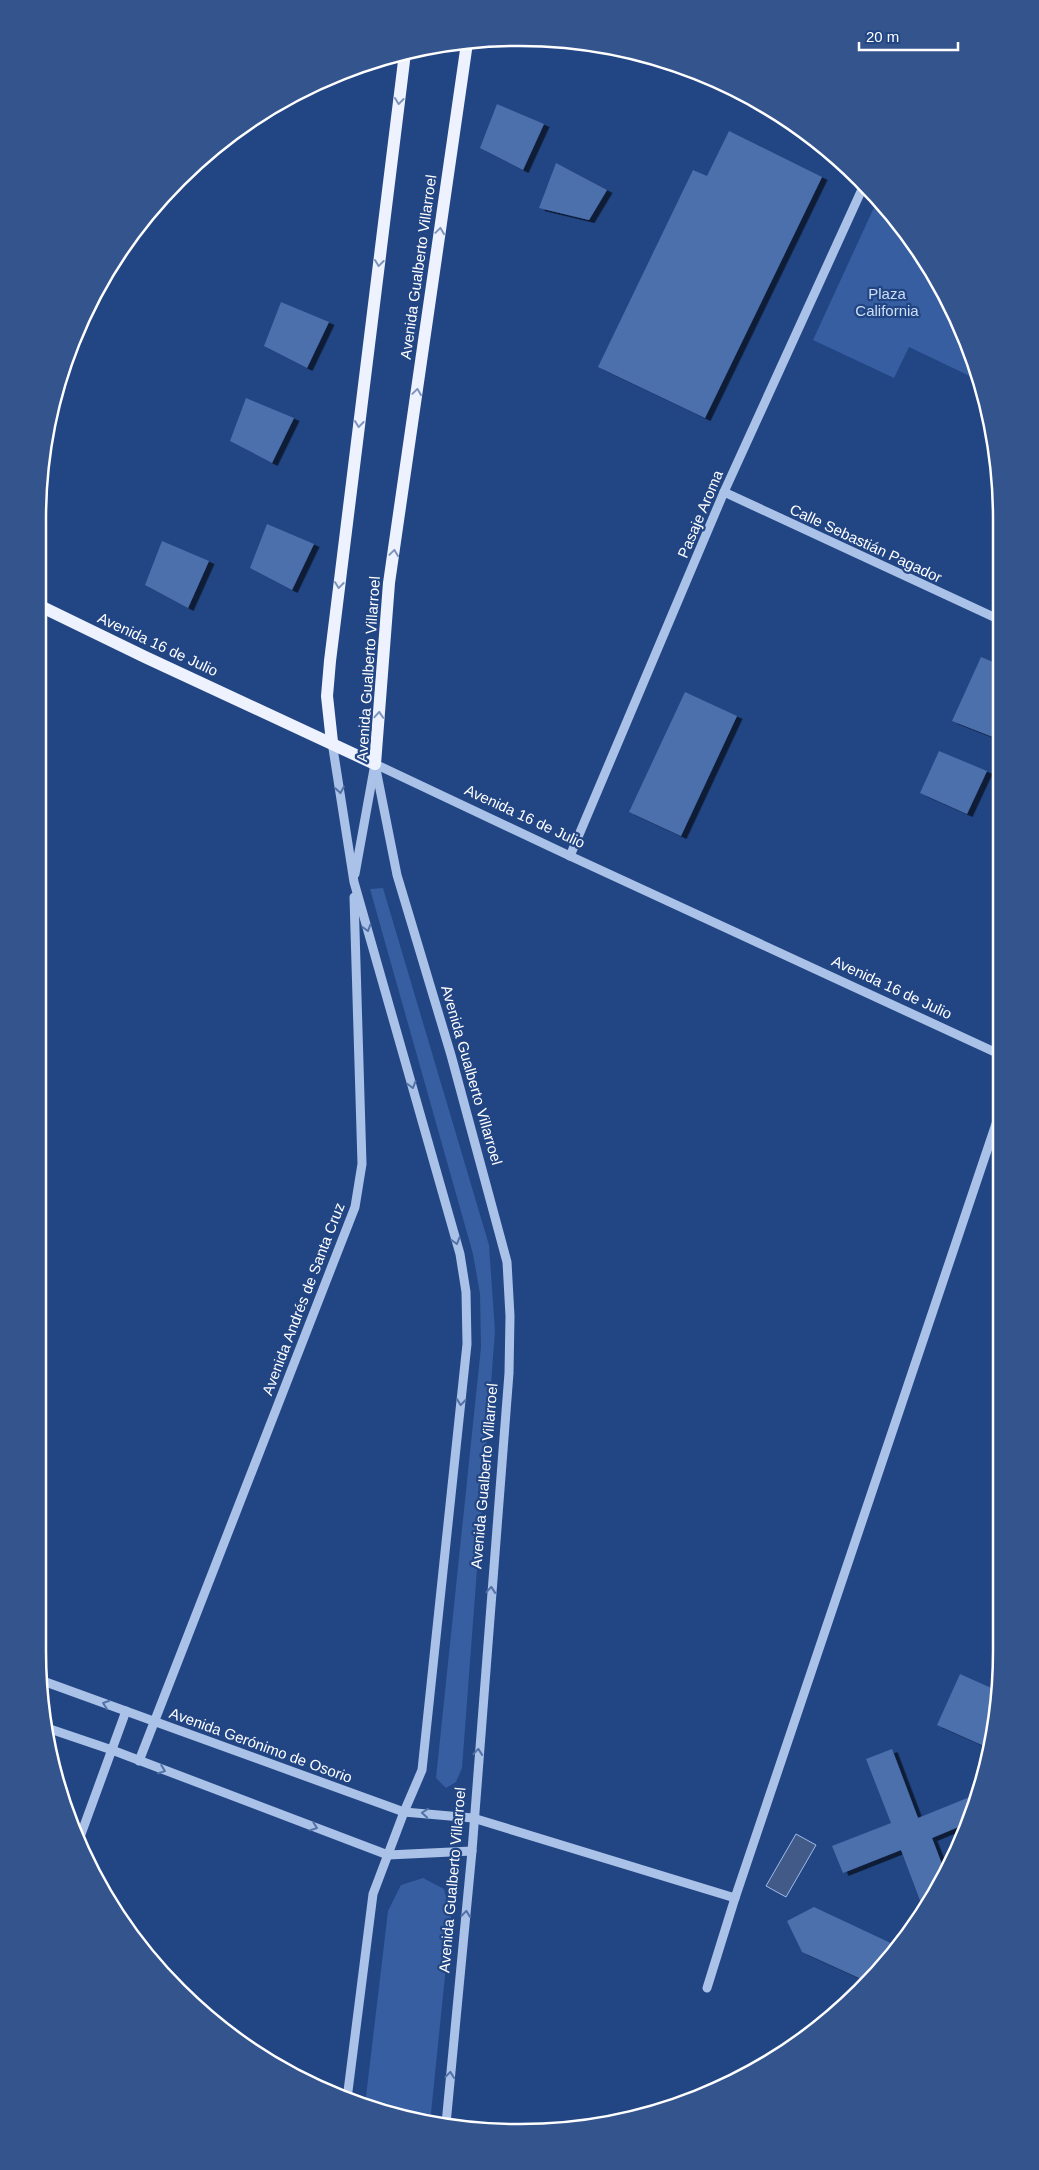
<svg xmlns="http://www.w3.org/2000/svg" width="1039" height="2170" font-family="Helvetica,sans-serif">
<defs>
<filter id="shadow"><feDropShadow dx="5.5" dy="3" stdDeviation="0" flood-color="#0009"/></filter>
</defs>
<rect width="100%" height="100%" fill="#224584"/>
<g fill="#365ea0">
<path d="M877,201L902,226L965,335L976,379L909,347L894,378L813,340Z"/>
<path d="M383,888L489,1245L495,1331L462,1768L456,1782L446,1788L436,1778L481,1347L480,1294L473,1254L370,889Z"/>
<path d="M423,1878L444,1889L451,1917L430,2123L365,2105L388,1911L401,1885Z"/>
</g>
<path fill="#415a88" stroke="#9ebce9" d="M796,1834L816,1845L786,1897L766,1886Z"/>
<g fill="#4b6fac" filter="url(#shadow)">
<path d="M497,104L544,124L523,170L480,148Z"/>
<path d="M729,131L822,177L705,418L598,367L693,170L707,176Z"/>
<path d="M556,163L607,190L589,220L539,208Z"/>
<path d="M281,302L329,322L307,368L264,346Z"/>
<path d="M246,398L294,418L272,463L230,441Z"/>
<path d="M267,524L314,544L292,590L250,568Z"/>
<path d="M162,541L209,561L188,608L145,585Z"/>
<path d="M981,657L998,664V739L952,721Z"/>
<path d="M685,692L737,716L681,836L629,812Z"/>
<path d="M939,751L987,771L967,814L920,793Z"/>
<path d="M960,1674L998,1691L991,1749L937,1725Z"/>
<path d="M892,1749L918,1818L977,1794L968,1823L932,1838L945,1872L924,1911L901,1850L843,1873L832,1846L891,1823L866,1759Z"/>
<path d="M814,1907L897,1946L868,1982L802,1952L787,1921Z"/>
</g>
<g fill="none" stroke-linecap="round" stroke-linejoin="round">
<g stroke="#abc2e8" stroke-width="9">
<path d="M724,492L998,619"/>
<path d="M332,742L354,882L460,1254L466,1292L467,1344L422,1770L404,1812L373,1894L347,2099"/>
<path d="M375,764L397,875L451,1055L507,1262L510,1316L509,1373L472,1851L446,2124"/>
<path d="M375,764L570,856L999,1054"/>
<path d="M570,856L724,492L863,187"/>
<path d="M355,874L374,769"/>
<path d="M43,1681L404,1812L473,1818L735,1898"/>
<path d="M50,1729L112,1750L388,1855L472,1851"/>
<path d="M139,1761L355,1207L362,1164L354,897"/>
<path d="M80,1837L126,1711"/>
<path d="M707,1988L735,1898L1000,1112"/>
</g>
<g stroke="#edf2fe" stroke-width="12">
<path d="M38,605L145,657L375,764L389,583L467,43"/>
<path d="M332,742L327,696L330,661L405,53"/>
</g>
</g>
<defs><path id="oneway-chevron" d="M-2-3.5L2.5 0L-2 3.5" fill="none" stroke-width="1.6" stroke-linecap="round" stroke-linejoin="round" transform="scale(1.25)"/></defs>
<g stroke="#7d93bb">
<use href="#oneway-chevron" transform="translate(399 101) rotate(97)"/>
<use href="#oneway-chevron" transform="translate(440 231) rotate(-82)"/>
<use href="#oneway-chevron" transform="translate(379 263) rotate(97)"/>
<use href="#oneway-chevron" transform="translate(417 392) rotate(-82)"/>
<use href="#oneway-chevron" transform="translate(359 424) rotate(97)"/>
<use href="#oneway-chevron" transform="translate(394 553) rotate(-82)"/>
<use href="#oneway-chevron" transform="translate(339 585) rotate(97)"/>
<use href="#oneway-chevron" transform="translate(379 715) rotate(-86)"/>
</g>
<g stroke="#5271a7">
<use href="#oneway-chevron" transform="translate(340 790) rotate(81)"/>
<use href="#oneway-chevron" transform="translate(367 928) rotate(74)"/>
<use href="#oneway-chevron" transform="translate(412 1085) rotate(74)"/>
<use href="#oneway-chevron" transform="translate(456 1241) rotate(74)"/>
<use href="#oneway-chevron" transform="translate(461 1402) rotate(96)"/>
<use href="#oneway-chevron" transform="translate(491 1590) rotate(-85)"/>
<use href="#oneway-chevron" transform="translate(106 1704) rotate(-161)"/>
<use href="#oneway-chevron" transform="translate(478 1752) rotate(-85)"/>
<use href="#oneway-chevron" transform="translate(162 1770) rotate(21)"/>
<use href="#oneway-chevron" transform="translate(425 1813) rotate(-175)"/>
<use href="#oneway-chevron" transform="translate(314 1827) rotate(21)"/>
<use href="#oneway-chevron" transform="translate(466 1914) rotate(-84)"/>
<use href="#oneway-chevron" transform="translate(450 2075) rotate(-84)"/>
</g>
<g text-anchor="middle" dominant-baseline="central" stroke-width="4.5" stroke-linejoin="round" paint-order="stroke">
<g font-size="15" fill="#fff" stroke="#224584">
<text transform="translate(418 267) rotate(-82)">Avenida Gualberto Villarroel</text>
<text transform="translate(700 514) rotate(-67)">Pasaje Aroma</text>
<text transform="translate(866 543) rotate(25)">Calle Sebastián Pagador</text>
<text transform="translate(158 644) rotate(25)">Avenida 16 de Julio</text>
<text transform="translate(368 669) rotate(-86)">Avenida Gualberto Villarroel</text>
<text transform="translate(525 816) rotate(25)">Avenida 16 de Julio</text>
<text transform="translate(892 987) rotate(25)">Avenida 16 de Julio</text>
<text transform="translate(472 1075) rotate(74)">Avenida Gualberto Villarroel</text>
<text transform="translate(303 1299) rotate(-69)">Avenida Andrés de Santa Cruz</text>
<text transform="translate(484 1476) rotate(-85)">Avenida Gualberto Villarroel</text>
<text transform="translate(261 1745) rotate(20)">Avenida Gerónimo de Osorio</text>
<text transform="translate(452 1880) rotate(-85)">Avenida Gualberto Villarroel</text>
</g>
<g font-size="15" fill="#cedef6" stroke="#224584">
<text x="887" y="293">Plaza<tspan x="887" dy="17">California</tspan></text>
</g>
</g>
<path d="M0 0H1039V2170H0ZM519 46H520A473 473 0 0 1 993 519V1651A473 473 0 0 1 520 2124H519A473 473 0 0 1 46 1651V519A473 473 0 0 1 519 46Z" fill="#34548e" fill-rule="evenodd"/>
<path fill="none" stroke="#fff" stroke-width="2.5" d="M519 46H520A473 473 0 0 1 993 519V1651A473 473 0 0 1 520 2124H519A473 473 0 0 1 46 1651V519A473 473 0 0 1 519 46Z"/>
<path d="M859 42v8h99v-8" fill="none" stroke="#ffffff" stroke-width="2.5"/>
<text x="866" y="42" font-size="15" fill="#ffffff" stroke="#224584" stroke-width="4" paint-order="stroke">20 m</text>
</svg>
